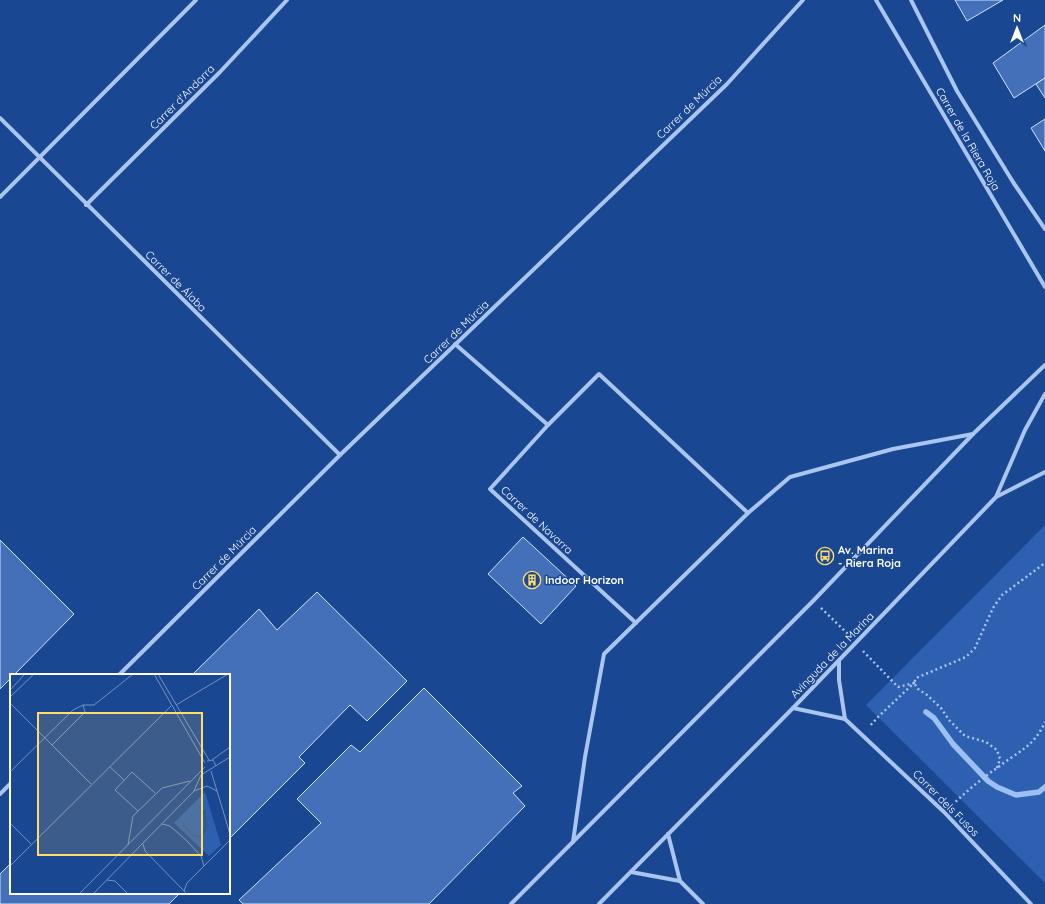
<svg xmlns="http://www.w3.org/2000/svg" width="1045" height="904" font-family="Quicksand,sans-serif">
<rect width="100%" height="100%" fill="#1a4792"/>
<path fill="#2d60b0" d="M1045,525V883L866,705Z"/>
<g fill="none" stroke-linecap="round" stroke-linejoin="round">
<path stroke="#9dbff1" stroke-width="5.5" d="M926,712L934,718L953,744L988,781L997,787L1016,795L1039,792L1045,787"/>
</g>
<g fill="#4370b9" stroke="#d0e1fb">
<path d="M955,0H1003L967,21Z"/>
<path d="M1045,25V78L1014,98L993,63Z"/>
<path d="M1045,78V98L1036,84Z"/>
<path d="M1045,119V151L1031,128Z"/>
<path d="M523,537L576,586L541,624L488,574Z"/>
<path d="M0,540L74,614L14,675H11V678L0,689Z"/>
<path d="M317,592L407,681L367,721L350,705L299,757L305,763L229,839V675H192L259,609L277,630Z"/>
<path d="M424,688L522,786L513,793L525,806L429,904H243L239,900L321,823L297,799L351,745L360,752Z"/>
<path d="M11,863V893H180L169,904H0V874Z"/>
</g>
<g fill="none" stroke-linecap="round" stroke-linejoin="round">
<g stroke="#aac5ef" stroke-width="2.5" stroke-dasharray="2 3" stroke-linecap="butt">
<path d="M821,608L849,635"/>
<path d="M863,651L898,687L914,683L878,717L869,727"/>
<path d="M997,768L1000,759L997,750L986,742L965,736L949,720L941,708L927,695L918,689L914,683L916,678L966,657L975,648L993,608L1002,595L1045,563"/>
<path d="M952,805C966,792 981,779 997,768C1017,752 1034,747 1045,722"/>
</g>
<g stroke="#aac5ef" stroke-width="4">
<path d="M876,0L1045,287"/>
<path d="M911,0L957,91L1013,182L1045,229"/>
<path d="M0,118L340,455"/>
<path d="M0,197L196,0"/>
<path d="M86,205L220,72L287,0"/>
<path d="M455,344L548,425"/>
<path d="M996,497L1045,472"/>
<path d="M636,623L490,489L548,425L599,374L748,513"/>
<path d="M839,661V680L845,719"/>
<path d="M119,675L340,455L727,84L803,0"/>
<path d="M793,708L845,719L944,812L1031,904"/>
<path d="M0,794L11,783"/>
<path d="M668,834L680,881L703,904"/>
<path d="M573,842L585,757L604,654L748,513L790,477L893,449L973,434"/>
<path d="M631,872L680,881"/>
<path d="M511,904L814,600L973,434L1045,365"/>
<path d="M599,904L793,708L996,497L1025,430L1045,394"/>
</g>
</g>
<defs>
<symbol id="bus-ring" viewBox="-11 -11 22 22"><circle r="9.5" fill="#1a4792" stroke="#ffdd68" stroke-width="1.5"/><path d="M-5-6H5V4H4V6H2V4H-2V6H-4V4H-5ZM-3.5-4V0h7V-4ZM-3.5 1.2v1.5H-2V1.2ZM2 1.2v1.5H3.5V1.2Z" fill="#ffdd68"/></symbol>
<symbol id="building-ring" viewBox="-11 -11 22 22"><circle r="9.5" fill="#1a4792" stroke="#ffdd68" stroke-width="1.5"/><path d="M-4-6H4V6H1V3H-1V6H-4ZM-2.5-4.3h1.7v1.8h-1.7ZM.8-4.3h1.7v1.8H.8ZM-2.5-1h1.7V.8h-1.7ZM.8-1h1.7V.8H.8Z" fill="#ffdd68"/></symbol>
</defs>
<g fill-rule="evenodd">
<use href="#bus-ring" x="815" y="546" width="20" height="20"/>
<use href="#building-ring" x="522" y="570" width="20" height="20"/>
</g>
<g text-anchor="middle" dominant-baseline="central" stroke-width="3" stroke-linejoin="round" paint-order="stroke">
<g font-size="11" fill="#fff" stroke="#1a4792">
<text transform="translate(182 97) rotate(-45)">Carrer d'Andorra</text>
<text transform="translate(689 107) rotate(-44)">Carrer de Múrcia</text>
<text transform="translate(968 139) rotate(60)">Carrer de la Riera Roja</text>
<text transform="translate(176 281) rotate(45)">Carrer de Álaba</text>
<text transform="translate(456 332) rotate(-44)">Carrer de Múrcia</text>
<text transform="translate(537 520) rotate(43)">Carrer de Navarra</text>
<text transform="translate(224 558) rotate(-45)">Carrer de Múrcia</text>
<text transform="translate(832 655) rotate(-46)">Avinguda de la Marina</text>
<text transform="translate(946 803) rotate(45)">Carrer dels Fusos</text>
</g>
<g font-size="11" font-weight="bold" fill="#fff" stroke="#1a4792" text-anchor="start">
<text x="838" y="550">Av. Marina<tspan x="838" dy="13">- Riera Roja</tspan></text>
<text x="545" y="580">Indoor Horizon</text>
</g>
</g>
<g transform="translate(10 674)">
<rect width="220" height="220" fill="#1a4792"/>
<path d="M195,118L211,171L199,182L164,149Z" fill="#2d60b0"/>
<path fill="none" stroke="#35568d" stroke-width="2" d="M173,151L183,161L191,163L196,153L194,136"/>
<path fill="none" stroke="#7691be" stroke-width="1" d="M144,0L195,89M148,0L199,86M0,16L15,0M0,23L24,0M0,29L81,110M73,31H84L123,0M166,31L218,0M202,86L220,73M197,87L203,86L206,92M100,93L114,106M201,97L220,160M0,98L63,36L73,31L75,38L42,71M184,117L197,112L207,117M128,137L105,116L122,98L145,119M0,149L21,170M152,150L160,152L176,166L191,182L194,192M133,170L135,177L177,220M118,171L123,142L152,114L180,107M0,192L161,32M97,206L105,207L118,220M174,217L177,209L220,166M69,220L195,93M83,220L184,117L191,101L220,83"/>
<path fill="#ffdd68" fill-opacity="0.15" stroke="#ffdd68" stroke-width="2" d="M28,39H192V181H28Z"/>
<rect width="220" height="220" fill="none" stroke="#fff" stroke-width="2"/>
</g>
<g transform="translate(1017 28)" stroke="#1a4792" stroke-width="3" paint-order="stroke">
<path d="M0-3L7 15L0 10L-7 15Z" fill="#ffffff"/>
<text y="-6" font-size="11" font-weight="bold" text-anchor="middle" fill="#ffffff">N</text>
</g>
</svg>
